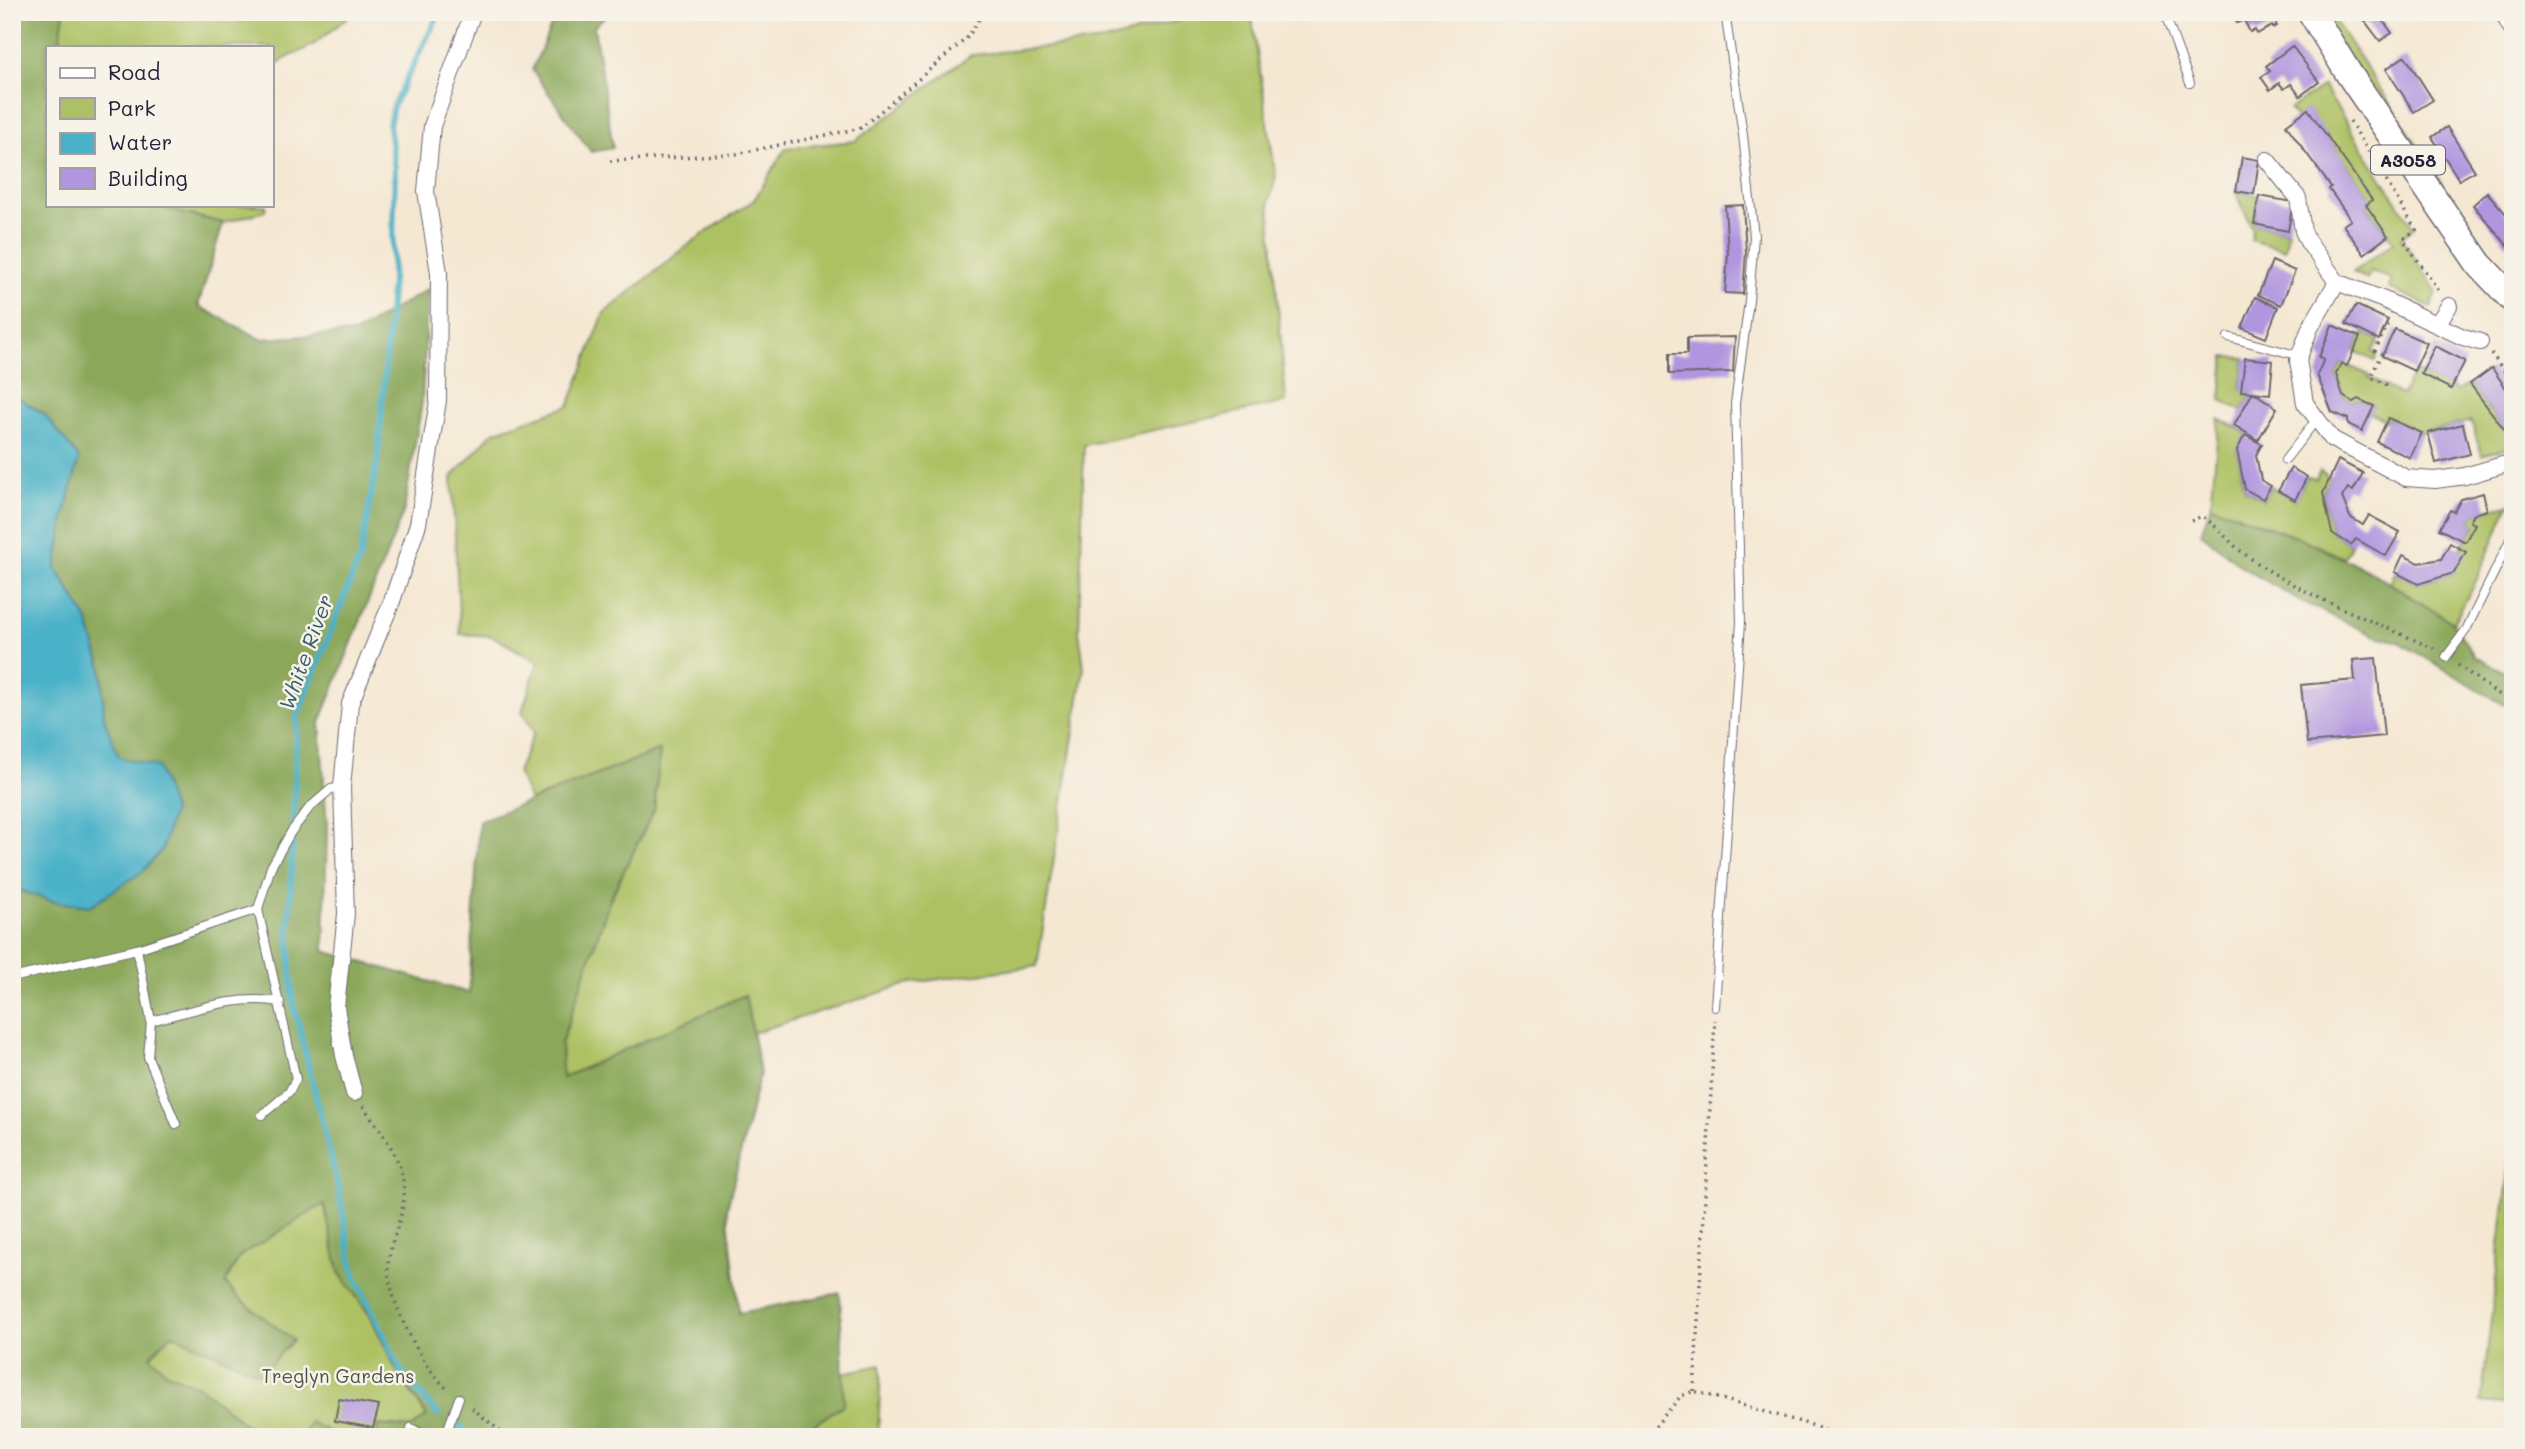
<svg xmlns="http://www.w3.org/2000/svg" width="2525" height="1449" font-family="Mali,sans-serif">
<rect width="100%" height="100%" fill="#f7f3e8"/>
<filter id="ink" filterUnits="userSpaceOnUse"><feTurbulence type="fractalNoise" baseFrequency=".0143" numOctaves="2"/><feDisplacementMap in="SourceGraphic" scale="14" xChannelSelector="R" yChannelSelector="G"/><feConvolveMatrix kernelMatrix="1 2 1 2 8 2 1 2 1" color-interpolation-filters="sRGB"/></filter>
<filter id="wash" filterUnits="userSpaceOnUse"><feTurbulence type="fractalNoise" baseFrequency=".00686" numOctaves="4" result="noise"/><feDisplacementMap in="SourceGraphic" scale="28" xChannelSelector="R" yChannelSelector="G"/><feGaussianBlur stdDeviation="1.57" result="paint"/><feColorMatrix in="noise" values="0 0 0 0 0 0 0 0 0 0 0 0 0 0 0 0 0 1.4 0 .05"/><feComposite in="paint" operator="in"/></filter>
<g filter="url(#wash)">
<rect width="100%" height="100%" fill="#f5e8d3"/>
<g fill="#adc164" stroke="#687250" stroke-width="2">
<path d="M64,12H349L347,18L313,45L271,66V47H59Z"/>
<path d="M1209,12H1251L1276,177L1269,202L1286,402L1084,445L1079,632L1084,667L1037,966L911,983L752,1033L745,995L562,1079L561,1044L610,899L654,810L660,750L530,801L517,772L534,733L522,712L538,662L492,636L460,634L452,477L493,432L569,406L604,313L692,242L754,200L786,148L855,141L971,55L1105,41Z"/>
<path d="M2318,12H2329L2429,162L2498,276Z"/>
<path d="M2323,86L2414,228L2401,238L2437,292L2431,307L2389,288L2392,279L2371,271L2367,279L2353,272L2394,242L2366,205L2372,200L2308,110L2296,118L2290,109Z"/>
<path d="M2236,191L2259,196L2254,224L2288,231L2285,250L2251,240L2253,231Z"/>
<path d="M150,205H266L265,211L223,223Z"/>
<path d="M2364,333L2379,340L2372,352L2377,356L2375,361L2354,351L2360,337Z"/>
<path d="M2225,357L2245,358L2241,390L2253,392L2242,411L2221,400Z"/>
<path d="M2341,363L2370,375L2369,378L2402,395L2414,371L2457,391L2470,384L2509,436L2513,434V446L2482,455L2471,421L2422,433L2388,418L2387,421L2370,413L2373,405L2358,399L2353,402L2343,396L2336,374Z"/>
<path d="M2219,419L2247,433L2237,450L2245,489L2263,499L2271,486L2294,500L2307,477L2316,479L2320,471L2331,478L2323,493L2332,533L2351,545L2344,558L2306,541L2211,505Z"/>
<path d="M2509,504L2476,581L2453,623L2390,583L2395,572L2418,584L2454,573L2460,549L2475,525L2470,522L2474,514Z"/>
<path d="M2513,1137V1405L2481,1402Z"/>
<path d="M325,1203L339,1272L371,1317L395,1368L427,1417L411,1428L378,1425L377,1437H340L310,1423L303,1437H271L249,1428L200,1387L167,1373L150,1356L171,1334L262,1374L239,1298L225,1283L240,1256Z"/>
<path d="M881,1365L878,1437H796L844,1404L843,1373Z"/>
</g>
<g fill="#8aa75a" stroke="#56644a" stroke-width="2">
<path d="M12,12H64L59,47H47V205H150L223,223L198,306L261,339L355,333L428,289L422,402L404,510L320,723L327,828L324,951L469,993L479,821L660,750L654,810L610,899L561,1044L562,1078L745,995L760,1073L727,1209L739,1313L840,1293L844,1404L796,1437H377V1425L411,1428L427,1416L395,1368L371,1317L339,1272L324,1204L240,1256L225,1283L239,1298L293,1340L261,1374L172,1334L150,1356L167,1373L200,1387L249,1428L271,1437H12V888L56,902L158,767L119,758L104,719L102,669L87,619L56,568L64,518L44,414L12,394Z"/>
<path d="M557,12H609L594,27L613,148L591,152L532,70Z"/>
<path d="M2211,505L2306,541L2366,569L2453,623L2475,657L2513,676V710L2399,642L2373,635L2301,601L2245,569L2201,533Z"/>
<path d="M309,1422L340,1437H303Z"/>
</g>
<path fill="#49b1c8" stroke="#366a82" stroke-width="2" d="M12,394L44,414L79,458L64,518L56,568L87,619L102,669L104,719L119,757L158,767L173,810L162,850L142,872L90,906L56,902L12,888Z"/>
<g fill="none" stroke-linecap="round" stroke-linejoin="round">
<g stroke="#49b1c8" stroke-width="6">
<path d="M438,1415L400,1370L353,1271L339,1191L293,1002L289,935L297,717L360,557L378,457L392,279L395,169L389,125L393,106L440,12"/>
<path d="M460,1426L470,1437"/>
</g>
</g>
<g id="blocks">
<g fill="#b195df">
<path d="M2231,12H2270L2277,26L2273,28L2272,26L2257,34L2255,30L2250,32L2244,20L2237,23Z"/>
<path d="M2358,12H2377L2392,33L2380,41Z"/>
<path d="M2292,46L2319,82L2300,96L2291,84L2284,89L2279,83L2270,90L2261,77L2270,71L2266,66Z"/>
<path d="M2405,56L2433,100L2414,112L2386,69Z"/>
<path d="M2308,109L2372,200L2366,205L2388,236L2364,254L2343,225L2351,220L2329,189L2331,187L2286,125Z"/>
<path d="M2447,127L2475,171L2459,180L2432,137Z"/>
<path d="M2242,157L2259,160L2254,194L2236,191Z"/>
<path d="M2487,192L2513,222V240L2507,245L2473,205Z"/>
<path d="M2259,196L2293,202L2288,231L2254,224Z"/>
<path d="M1743,205L1746,252L1743,294L1725,293L1728,253L1725,206Z"/>
<path d="M2272,261L2295,271L2281,305L2258,295Z"/>
<path d="M2255,297L2278,307L2266,338L2242,328Z"/>
<path d="M2356,305L2388,320L2379,340L2346,324Z"/>
<path d="M2332,325L2360,337L2347,366L2341,363L2336,374L2343,396L2353,402L2358,399L2374,406L2362,431L2348,424V419L2332,412L2317,375L2324,359L2319,357Z"/>
<path d="M2395,329L2427,343L2414,371L2382,356Z"/>
<path d="M1735,337L1733,372L1669,374V354H1687V338Z"/>
<path d="M2435,346L2465,361L2451,389L2421,374Z"/>
<path d="M2245,358L2273,361L2270,394L2241,391Z"/>
<path d="M2492,368L2510,394L2513,392V434L2509,436L2470,384Z"/>
<path d="M2253,392L2277,408L2258,440L2234,425Z"/>
<path d="M2388,418L2422,433L2410,458L2377,442Z"/>
<path d="M2463,424L2470,454L2436,463L2428,433Z"/>
<path d="M2245,435L2262,444L2256,455L2261,480L2271,486L2263,499L2245,489L2237,450Z"/>
<path d="M2338,460L2363,473L2353,491L2348,488L2342,497L2350,517L2363,525L2369,515L2400,532L2386,556L2356,539L2351,545L2332,533L2323,493Z"/>
<path d="M2291,468L2307,477L2295,500L2278,491Z"/>
<path d="M2483,493L2487,510L2474,514L2470,522L2475,524L2465,542L2439,529L2450,510L2454,512L2461,499Z"/>
<path d="M2450,543L2466,552L2454,573L2418,584L2395,572L2403,555L2419,563L2441,559Z"/>
<path d="M2376,658L2384,736L2307,743L2301,685L2355,680L2353,660Z"/>
<path d="M339,1399L379,1406L373,1428L335,1421Z"/>
</g>
</g>
</g>
<g filter="url(#ink)">
<use href="#blocks" fill-opacity="0" stroke="#6c6770" stroke-width="2"/>
<g fill="none" stroke-linecap="round" stroke-linejoin="round">
<defs>
<g id="service">
<path d="M2164,12L2190,83"/>
<path d="M2228,337L2300,356"/>
<path d="M2285,460L2317,419"/>
<path d="M2446,657L2466,630L2513,534"/>
<path d="M137,949L151,1021L148,1057L176,1124"/>
<path d="M12,978L137,949L258,909"/>
<path d="M1715,1007L1741,622L1735,404L1749,301L1754,236L1743,135L1725,12"/>
<path d="M151,1021C193,1011 237,994 280,1002"/>
<path d="M262,1115L289,1092L296,1079L258,909L271,867L291,832L310,807L331,789L342,787"/>
<path d="M411,1428L426,1436L446,1434L459,1398"/>
</g>
<g id="minor">
<path d="M2502,12L2513,31"/>
<path d="M2267,160L2298,198L2303,231L2308,242L2337,282L2384,300L2463,337L2480,342"/>
<path d="M2337,282L2310,328L2298,360L2305,403L2332,439L2406,478L2435,480L2465,476L2513,462"/>
<path d="M2437,324L2449,306"/>
<path d="M354,1093L344,1056L336,1007L346,914L342,787L350,704L392,601L418,524L438,401L439,273L426,191L432,126L473,12"/>
</g>
<path id="primary" d="M2311,12L2349,74L2479,264L2513,300"/>
</defs>
<use href="#service" stroke="#6c6770" stroke-width="10"/>
<use href="#minor" stroke="#6c6770" stroke-width="18"/>
<use href="#primary" stroke="#6c6770" stroke-width="29"/>
<g stroke="#6c6770" stroke-width="3.5" stroke-dasharray="2 5" stroke-linecap="butt">
<path d="M2350,121L2416,230L2403,239L2439,291"/>
<path d="M610,161L736,154L861,128L968,37L983,12"/>
<path d="M2491,353L2513,383"/>
<path d="M2503,369L2513,363"/>
<path d="M2387,385L2371,377L2381,354L2375,351L2389,321"/>
<path d="M2191,521L2202,516C2219,527 2230,544 2246,555C2303,597 2371,619 2434,649"/>
<path d="M2458,665L2496,693L2513,700"/>
<path d="M363,1106C382,1133 404,1159 404,1193C405,1215 388,1245 388,1267C388,1300 423,1370 449,1390"/>
<path d="M1694,1391L1715,1020"/>
<path d="M472,1408L507,1437"/>
<path d="M1646,1437L1681,1396L1694,1391L1811,1425L1842,1437"/>
</g>
<use href="#service" stroke="#fff" stroke-width="8"/>
<use href="#minor" stroke="#fff" stroke-width="16"/>
<use href="#primary" stroke="#fff" stroke-width="26"/>
</g>
</g>
<g text-anchor="middle" dominant-baseline="central" stroke-width="5" stroke-linejoin="round" paint-order="stroke">
<rect fill="#f7f3e8" stroke="#62616f" stroke-width="2" x="2371" y="145.5" width="74" height="29" rx="5"/>
<g font-size="18" font-weight="bold" fill="#22223b">
<text x="2408" y="160">A3058</text>
</g>
<g font-size="19" fill="#4c5247" stroke="#f7f3e8">
<text x="338" y="1375">Treglyn Gardens</text>
</g>
<g font-size="21" font-style="italic" fill="#325b73" stroke="#f7f3e8">
<text transform="translate(305 652) rotate(-70)">White River</text>
</g>
</g>
<rect width="2525" height="1449" fill="none" stroke="#f7f3e8" stroke-width="42"/>
<rect x="46" y="46" width="228" height="161" fill="#f7f3e8" stroke="#a29fa3" stroke-width="2"/>
<rect x="60" y="68" width="35" height="10" fill="#ffffff" stroke="#a29fa3" stroke-width="2"/>
<text x="108" y="80" font-size="21" fill="#22223b">Road</text>
<rect x="60" y="98" width="35" height="21" fill="#adc164" stroke="#a29fa3" stroke-width="2"/>
<text x="108" y="116" font-size="21" fill="#22223b">Park</text>
<rect x="60" y="133" width="35" height="21" fill="#49b1c8" stroke="#a29fa3" stroke-width="2"/>
<text x="108" y="150" font-size="21" fill="#22223b">Water</text>
<rect x="60" y="168" width="35" height="21" fill="#b195df" stroke="#a29fa3" stroke-width="2"/>
<text x="108" y="186" font-size="21" fill="#22223b">Building</text>
</svg>
